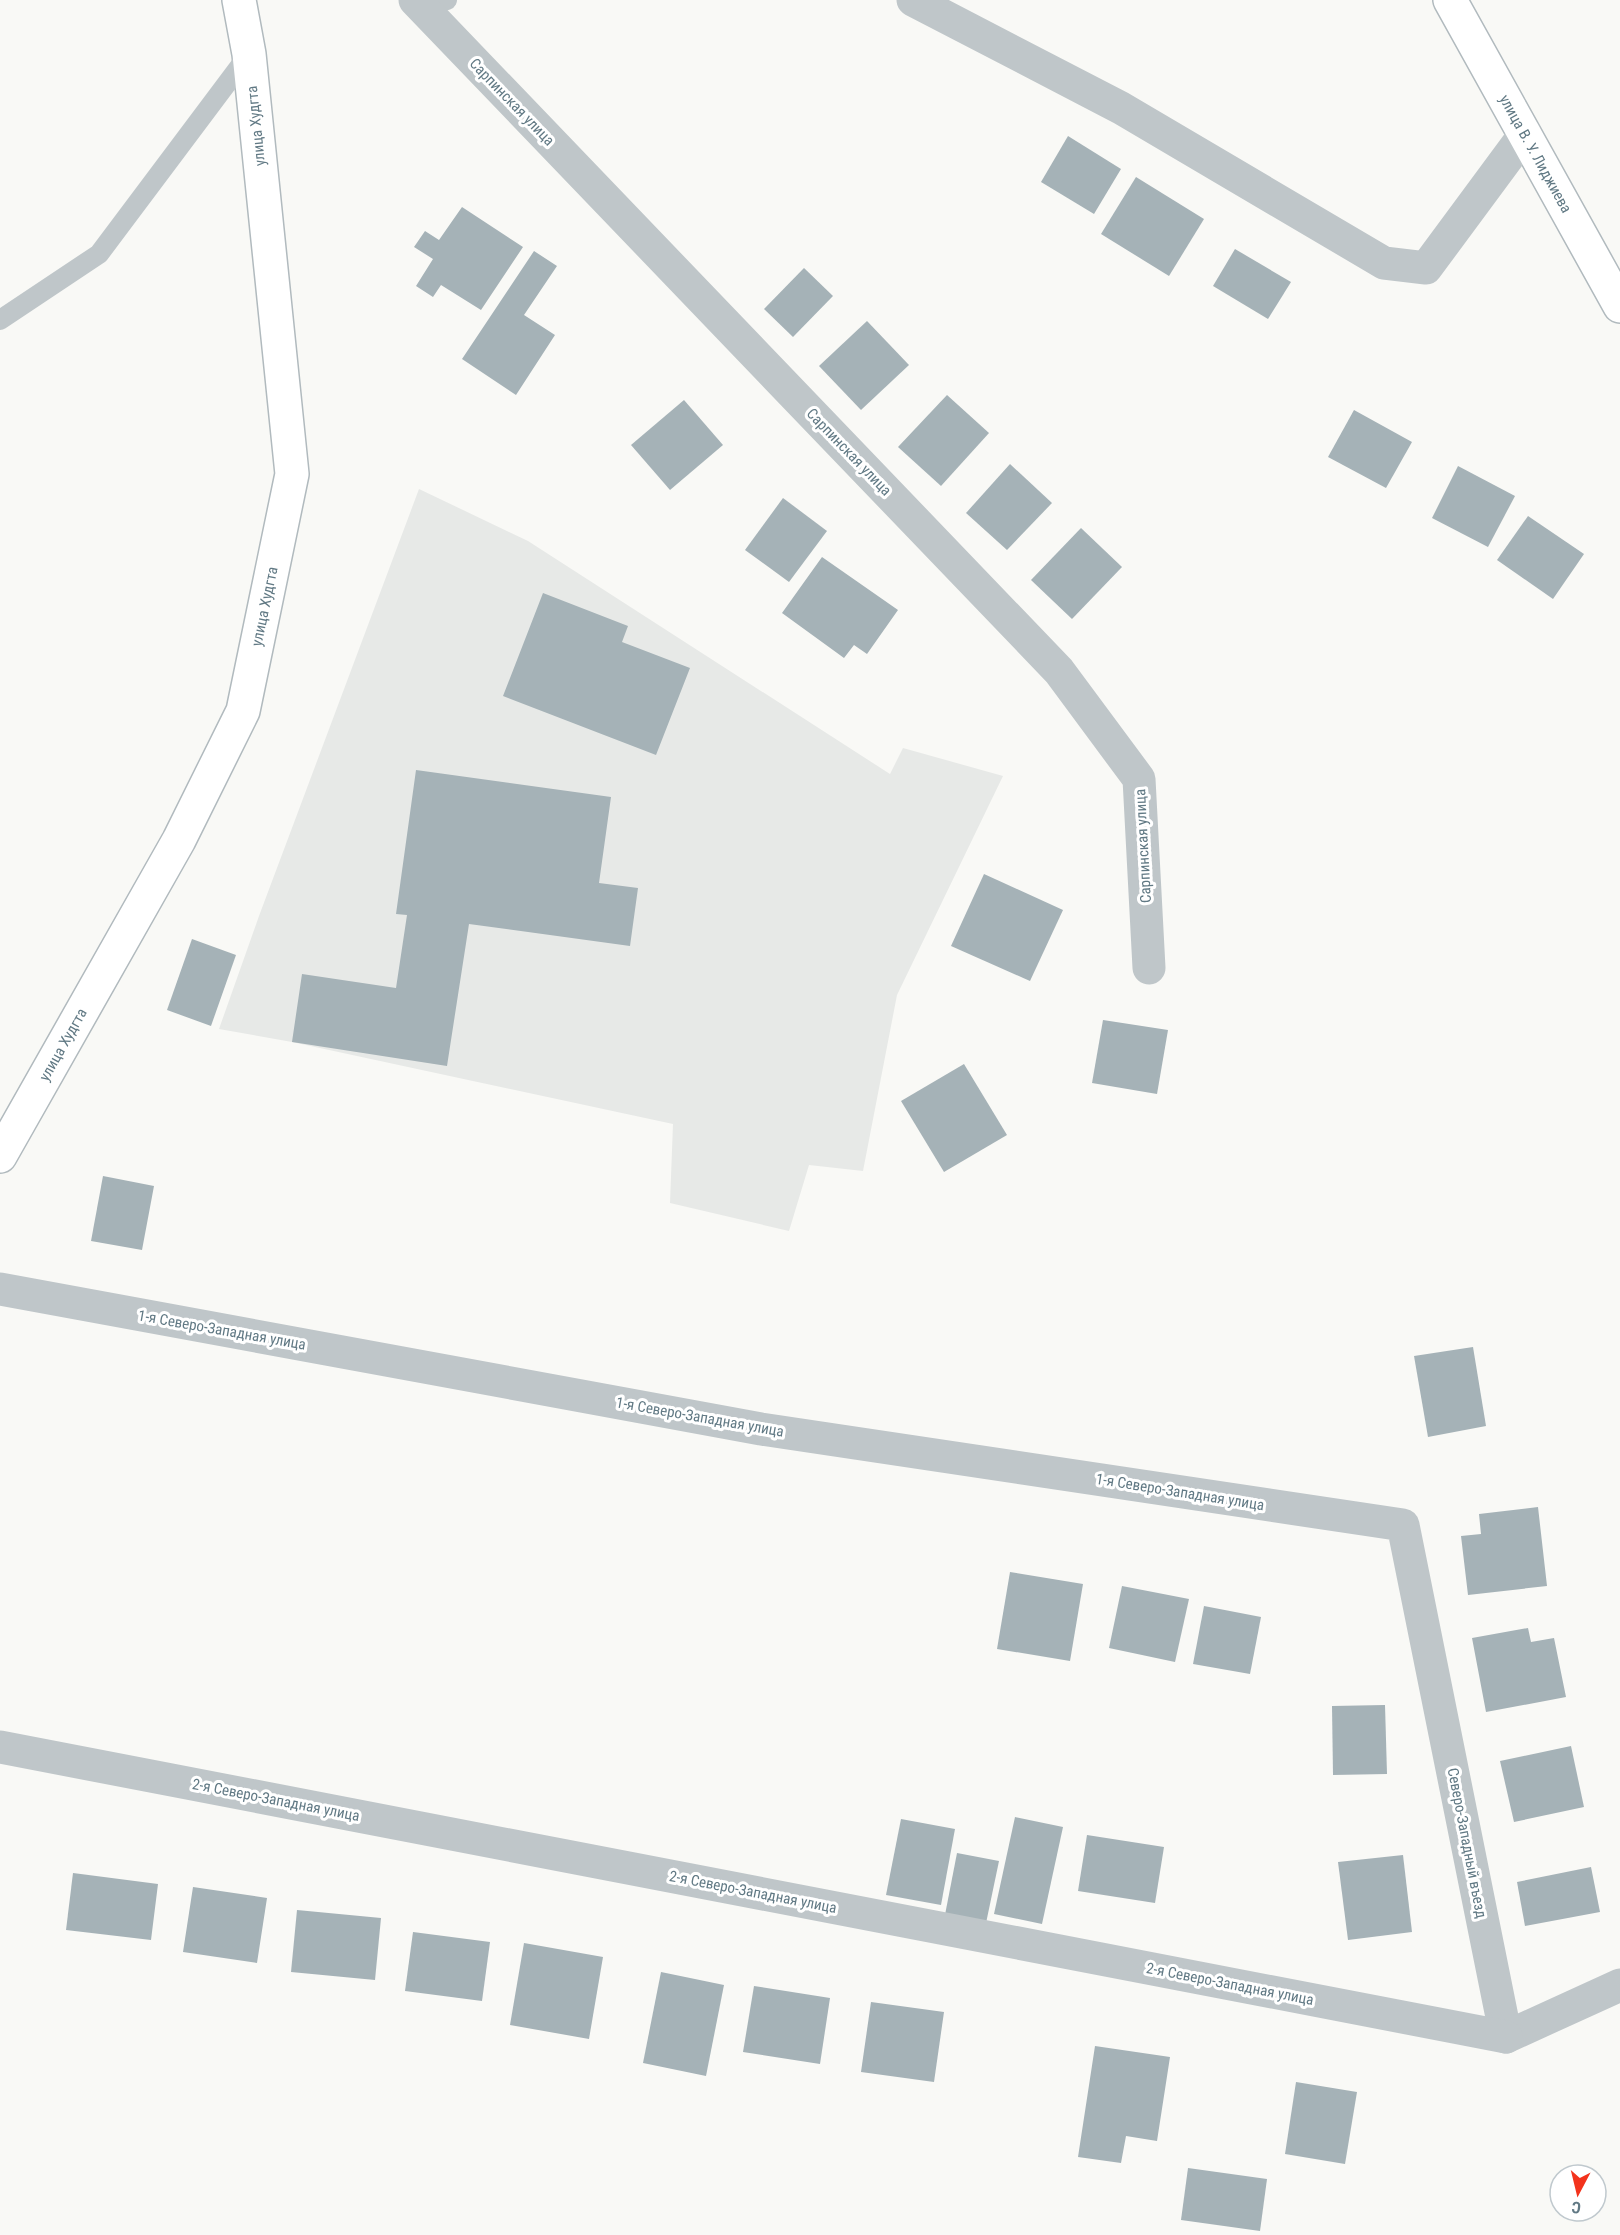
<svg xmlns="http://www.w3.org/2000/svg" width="1620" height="2235" font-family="'Roboto Condensed',sans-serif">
<rect width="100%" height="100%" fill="#f9f9f6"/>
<path fill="#e7e9e7" d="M419,489L528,541L890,774L903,748L1003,776L897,995L863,1171L809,1165L789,1231L670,1203L673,1124L292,1042L219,1029L259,916Z"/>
<g fill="#a5b2b7">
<path d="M1068,136L1121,169L1094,214L1041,182Z"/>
<path d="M1136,177L1204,219L1169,276L1101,234Z"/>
<path d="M462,207L523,247L481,310L441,285L433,297L416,286L433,259L414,247L425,231L439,240Z"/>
<path d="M1235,249L1291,282L1268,319L1213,286Z"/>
<path d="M534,251L557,266L524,315L555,335L516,395L462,359Z"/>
<path d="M804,268L833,296L793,337L764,309Z"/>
<path d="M867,321L909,365L861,410L819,366Z"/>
<path d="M947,395L989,433L941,486L898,447Z"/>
<path d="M684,400L723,445L670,490L631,445Z"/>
<path d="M1354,410L1412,442L1386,488L1328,457Z"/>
<path d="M1010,464L1052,503L1007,550L966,513Z"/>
<path d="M1458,466L1515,496L1488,547L1432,518Z"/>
<path d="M783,498L827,531L789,582L745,550Z"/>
<path d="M1528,516L1584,554L1553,599L1497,560Z"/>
<path d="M1081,528L1122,567L1072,619L1031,580Z"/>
<path d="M822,557L898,610L867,654L854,645L844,658L782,613Z"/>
<path d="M543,593L628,626L622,642L690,668L656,755L503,696Z"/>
<path d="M416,770L611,797L599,883L638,888L630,946L469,924L447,1066L292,1042L302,974L396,988L407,915L396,914Z"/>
<path d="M984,874L1063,910L1030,981L951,946Z"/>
<path d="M192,939L236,955L211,1026L167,1010Z"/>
<path d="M1103,1020L1168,1030L1157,1094L1092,1083Z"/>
<path d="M964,1064L1007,1135L944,1172L901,1101Z"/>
<path d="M103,1176L154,1186L142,1250L91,1241Z"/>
<path d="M1473,1347L1486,1426L1428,1437L1414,1356Z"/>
<path d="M1538,1507L1547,1586L1468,1595L1461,1536L1481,1534L1479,1514Z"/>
<path d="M1010,1572L1083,1584L1070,1661L997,1649Z"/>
<path d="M1122,1586L1189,1599L1175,1662L1109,1648Z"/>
<path d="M1204,1606L1261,1617L1250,1674L1193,1664Z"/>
<path d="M1528,1628L1531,1642L1554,1638L1566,1697L1486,1712L1472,1638Z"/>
<path d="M1385,1705L1387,1774L1333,1775L1332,1706Z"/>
<path d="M1571,1746L1584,1807L1514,1822L1500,1761Z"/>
<path d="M1015,1817L1063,1827L1042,1924L994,1914Z"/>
<path d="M901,1819L955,1829L941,1905L886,1895Z"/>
<path d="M1087,1835L1164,1847L1155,1903L1078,1891Z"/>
<path d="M957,1853L999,1861L985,1928L944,1920Z"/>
<path d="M1403,1855L1412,1932L1348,1940L1338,1862Z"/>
<path d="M1591,1867L1600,1912L1525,1926L1517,1882Z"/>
<path d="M73,1873L158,1884L151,1940L66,1930Z"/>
<path d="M193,1887L267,1898L257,1963L183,1952Z"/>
<path d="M297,1910L381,1918L375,1980L291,1972Z"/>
<path d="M413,1932L490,1942L482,2001L405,1991Z"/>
<path d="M524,1943L603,1957L589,2039L510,2025Z"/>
<path d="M661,1972L724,1985L706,2076L643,2063Z"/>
<path d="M754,1986L830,1998L820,2064L743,2052Z"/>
<path d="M871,2002L944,2012L934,2082L861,2072Z"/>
<path d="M1095,2046L1170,2057L1157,2141L1126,2136L1121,2163L1078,2157Z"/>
<path d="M1296,2082L1357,2092L1345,2164L1285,2154Z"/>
<path d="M1188,2168L1267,2179L1260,2231L1181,2220Z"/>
</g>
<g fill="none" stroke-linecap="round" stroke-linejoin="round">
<defs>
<g id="secondary">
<path id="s1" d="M1450,0L1620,306"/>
<path id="s2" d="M0,1156L179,840L243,711L292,474L249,54L239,0"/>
</g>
</defs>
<use href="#secondary" stroke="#b1babe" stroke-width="36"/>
<g stroke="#bfc6c9" stroke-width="20">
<path d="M422,8L447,0"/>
<path d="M0,320L99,254L249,54"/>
</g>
<g stroke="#bfc6c9" stroke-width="33">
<path d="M415,0L1059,671L1139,779L1149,968"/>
<path d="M913,0L1121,108L1384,263L1426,268L1525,134"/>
<path d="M0,1289L761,1429L1403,1525L1506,2037L1620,1985"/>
<path d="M0,1747L1506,2037"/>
</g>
<use href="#secondary" stroke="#fff" stroke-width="33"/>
</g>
<g text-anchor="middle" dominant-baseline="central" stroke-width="6" stroke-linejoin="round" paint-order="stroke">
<g font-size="15" fill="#617984" stroke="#fff">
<text transform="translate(512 102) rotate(46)">Сарпинская улица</text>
<text transform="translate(256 126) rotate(-96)">улица Худгта</text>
<text stroke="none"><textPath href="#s1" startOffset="176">улица В. У. Лиджиева</textPath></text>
<text transform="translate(849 452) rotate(46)">Сарпинская улица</text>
<text stroke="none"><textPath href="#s2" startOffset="614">улица Худгта</textPath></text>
<text transform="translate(1143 846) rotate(-93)">Сарпинская улица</text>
<text stroke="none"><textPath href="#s2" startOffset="128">улица Худгта</textPath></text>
<text transform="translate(222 1330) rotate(10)">1-я Северо-Западная улица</text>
<text transform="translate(700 1417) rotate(10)">1-я Северо-Западная улица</text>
<text transform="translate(1180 1492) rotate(9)">1-я Северо-Западная улица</text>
<text transform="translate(276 1800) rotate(11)">2-я Северо-Западная улица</text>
<text transform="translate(1467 1843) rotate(79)">Северо-Западный въезд</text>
<text transform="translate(753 1892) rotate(11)">2-я Северо-Западная улица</text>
<text transform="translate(1230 1984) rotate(11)">2-я Северо-Западная улица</text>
</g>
</g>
<g transform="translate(1578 2193) rotate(187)"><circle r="28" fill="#ffffff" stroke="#c0c9ce" stroke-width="1.5"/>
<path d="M0-4.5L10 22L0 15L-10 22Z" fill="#f3331c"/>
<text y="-9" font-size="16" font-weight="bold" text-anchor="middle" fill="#617984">С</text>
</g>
</svg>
